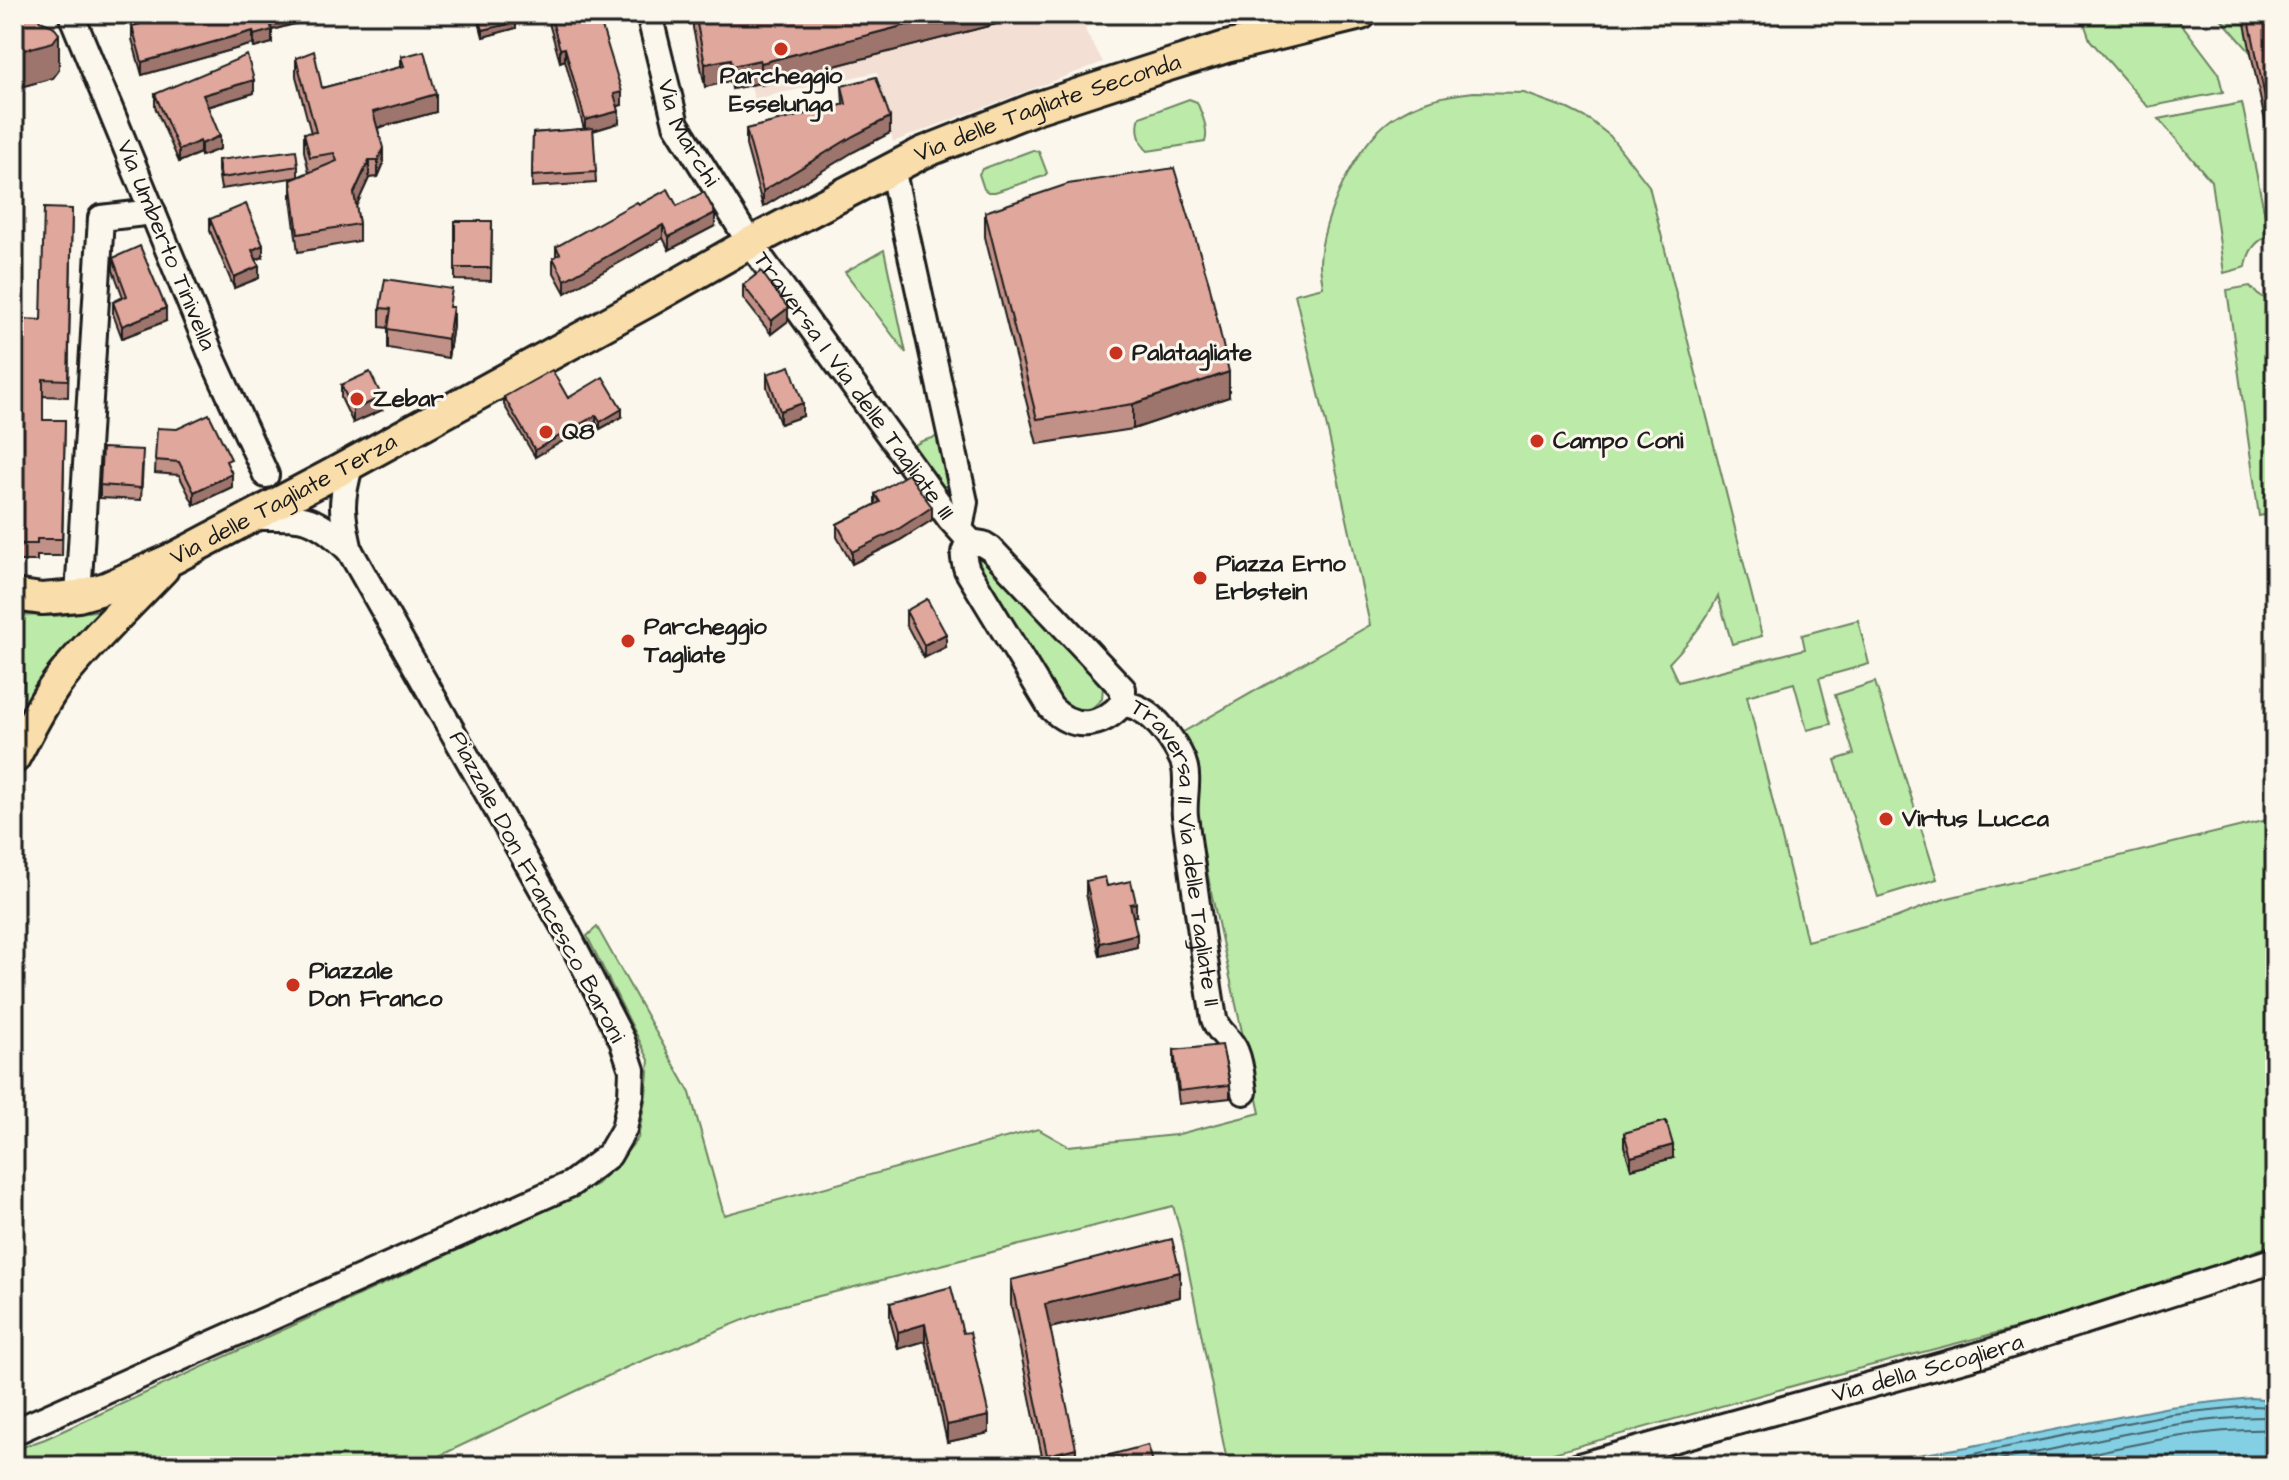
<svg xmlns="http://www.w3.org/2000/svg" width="2289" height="1480" font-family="'Architects Daughter',sans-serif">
<rect width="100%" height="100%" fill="#fbf7ec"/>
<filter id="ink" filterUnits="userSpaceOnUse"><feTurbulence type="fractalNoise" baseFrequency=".0125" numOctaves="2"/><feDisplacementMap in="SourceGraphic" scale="16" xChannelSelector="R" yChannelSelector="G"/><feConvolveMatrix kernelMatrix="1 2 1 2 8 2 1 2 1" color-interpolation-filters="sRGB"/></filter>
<g filter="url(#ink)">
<path fill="#f3dfd4" d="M734,14H1084L1086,32L1103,62L893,142L877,72L754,99Z"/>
<g fill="#bceaa8" stroke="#6c8362" stroke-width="2">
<path d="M2081,14H2174L2218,72L2223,92L2148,107L2090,40Z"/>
<path d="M2217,14H2275L2252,54Z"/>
<path d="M1474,92L1524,93L1568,109L1590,120L1610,136L1649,186L1762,636L1732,644L1718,596C1705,623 1689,642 1669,663L1678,682L1805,649L1802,635L1858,620L1869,664L1819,678L1831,724L1807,730L1794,683L1747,696L1807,941L1895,918L1944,899L2275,818V1244L2093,1308L1807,1382L1507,1466H1228L1181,1234L1173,1206L776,1307L627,1367L418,1466H14V1450L45,1439L565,1201L597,1184L622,1158L638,1138L646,1095L649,1060L587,936L597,927L690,1093L724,1215L1038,1129L1068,1146L1175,1135L1260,1113L1210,887L1194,798L1193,753L1178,735L1370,625L1329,436L1295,294L1323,287C1322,279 1320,271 1320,263C1321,218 1356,144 1393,118C1418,101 1444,95 1474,92Z"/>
<path d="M1189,99L1197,102C1202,115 1209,129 1205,142L1148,151C1139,144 1136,127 1140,117Z"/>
<path d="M2242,103L2269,235C2255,242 2248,251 2246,267L2224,273L2211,181L2159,119Z"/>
<path d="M1033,150L1039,152L1047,173L1044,176L995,192H988L984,189L979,174L982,169Z"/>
<path d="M884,250L906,353L845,272Z"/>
<path d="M2250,286L2258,295L2275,303V513L2259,516L2227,290Z"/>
<path d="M940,436L953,502L951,508L907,449L922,441Z"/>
<path d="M985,554L1098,677L1103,686L1102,699L1089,711H1065L973,562L975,557Z"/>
<path d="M102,610L66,651L30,709L23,708C24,690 25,671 22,654C20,639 14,629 14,615L55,616Z"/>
<path d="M1875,682L1937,879L1878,897L1835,760L1854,754L1835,695Z"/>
</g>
<path fill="#83cfe3" stroke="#5a8793" stroke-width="2" d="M2251,1398L2275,1400V1466H1851L1967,1447L2169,1407Z"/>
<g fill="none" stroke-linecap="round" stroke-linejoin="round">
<g stroke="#45646c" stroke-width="2">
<path d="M1895,1466L1968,1455L2171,1414L2251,1406L2275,1407"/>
<path d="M1963,1466C2067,1451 2169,1415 2275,1417"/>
<path d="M2029,1466C2111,1451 2191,1427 2275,1430"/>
</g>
<defs>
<g id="minor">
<path id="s1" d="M71,14L213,359L266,475"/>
<path id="s2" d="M649,14L676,124L750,243L950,519L971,542C961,551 963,558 967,570L1051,708C1074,731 1102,727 1123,703"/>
<path d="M892,168L965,502L960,529"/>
<path d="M252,517C303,517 312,513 350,551"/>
<path d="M971,542L983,544L991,549L1123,689V703"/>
<path d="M78,596L101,218L153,212"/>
<path id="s3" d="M1123,703C1128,705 1135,706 1140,709C1158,718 1175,743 1183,761C1190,778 1183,799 1185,816C1194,884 1203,951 1214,1019C1218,1033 1231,1038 1236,1052C1241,1064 1242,1079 1244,1092"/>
<path d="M14,1432L571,1184L609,1155L624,1129L631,1095L632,1070L622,1040L567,933L350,551C341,512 340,501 351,463"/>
<path id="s4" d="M1579,1466L1989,1352L2275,1260"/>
</g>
<g id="major">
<path id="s5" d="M14,595L42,599L78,596L106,588L174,558L329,476L648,301L750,243L922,153L1036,108L1156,69L1226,47L1361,14"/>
<path d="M14,758C29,731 42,702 61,678C92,639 129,605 163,569"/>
</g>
</defs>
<use href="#minor" stroke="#1c1c1c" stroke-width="30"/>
<use href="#major" stroke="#1c1c1c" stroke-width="36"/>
<use href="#minor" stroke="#fbf7ec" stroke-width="24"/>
<use href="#major" stroke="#f9deab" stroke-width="30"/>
</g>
<g fill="#c19086" stroke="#1c1c1c" stroke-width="2">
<path d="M14,14L40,21L59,70L53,78L17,88L16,84L14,85Z"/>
<path d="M134,14H330L272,30V43L254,48L253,44L142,75L132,39V26L136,25Z"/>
<path d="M477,14H514L516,28L483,37Z"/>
<path d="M549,14H598L622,105L618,106L619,123L593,131L596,183L532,187L533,133L584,129L565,60L560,62L549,23Z"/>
<path d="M693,14H1031V15L761,85L760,83L732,89L731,81L705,87L693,28Z"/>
<path d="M2243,14H2275V170Z"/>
<path d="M401,57L436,112L378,128L383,165L378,177L369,178L356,206L359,224V241L298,252L291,198V180L309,172L304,151V133H311L296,76V58L322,88L401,67Z"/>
<path d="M842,86L890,133L853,152L763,207L746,145V129L843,105Z"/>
<path d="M254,93L208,107L220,149L201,156L200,153L179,162L155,107V94Z"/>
<path d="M218,160L298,166V177L221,189L218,171Z"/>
<path d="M639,205L677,206L715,226L669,250L663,238L565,293L553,271V258L556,257V247Z"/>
<path d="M72,209L68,397L43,396V420H65L62,556H37V561H18L19,473H14V319L41,320Z"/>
<path d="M985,212L1229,397L1133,429L1037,444L985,237Z"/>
<path d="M210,219L263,257L256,260L259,278L234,288L210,231Z"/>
<path d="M455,221H492L491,281L455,280Z"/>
<path d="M113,258L166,321L122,338L113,314V302L123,297L113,270Z"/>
<path d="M743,285L788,321L771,334L743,298Z"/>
<path d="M452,307L453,326L448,358L388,348V328L380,327V308Z"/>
<path d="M767,374L803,416L780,424L767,387Z"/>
<path d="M341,385L382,410L353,423L341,398Z"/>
<path d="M504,397L568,398L622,417L600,429L596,422L535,457L504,405Z"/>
<path d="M157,428L231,471L232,487L194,505L179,475L155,473Z"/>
<path d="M143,463L141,500L100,498V485Z"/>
<path d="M875,494L932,520L897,542L852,564L837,537V524L875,505Z"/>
<path d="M906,611L946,647L924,658L906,624Z"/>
<path d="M1086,881L1107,886L1136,916H1133L1137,947L1100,956L1086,894Z"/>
<path d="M1174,1050L1230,1085V1098L1179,1104L1174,1063Z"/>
<path d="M1624,1133L1673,1158L1631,1169L1624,1146Z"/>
<path d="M1011,1280L1180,1297L1050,1328L1076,1464L1154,1466H1044L1011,1305Z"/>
<path d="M890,1303L963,1333L989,1433L947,1442L925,1341L898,1349L890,1320Z"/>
</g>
<g fill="#9d756d" stroke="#1c1c1c" stroke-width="2">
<path d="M284,14H330L272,30V43L254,48V35L269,18Z"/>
<path d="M948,14H1031V15L761,85V63Z"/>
<path d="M516,22V28L483,37V30Z"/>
<path d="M253,31V44L142,75V62Z"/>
<path d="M59,34V70L53,78L17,88V52Z"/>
<path d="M16,48V84L14,85V49Z"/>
<path d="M565,48V60L560,62V49Z"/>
<path d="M731,59V81L705,87V64Z"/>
<path d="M760,60V83L732,89V66Z"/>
<path d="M254,80V93L203,108V95Z"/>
<path d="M622,92V105L614,107V94Z"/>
<path d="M436,94V112L373,129V112Z"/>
<path d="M619,111V123L585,133V120Z"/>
<path d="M890,117V133L853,152L763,207V191L853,136Z"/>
<path d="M220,136V149L201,156V144Z"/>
<path d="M200,141V153L179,162V150Z"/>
<path d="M383,148V165L378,177V160Z"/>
<path d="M369,160V178L354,211V193Z"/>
<path d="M715,213V226L669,250V237Z"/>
<path d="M663,225V238L565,293V280Z"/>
<path d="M263,245V257L252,261V250Z"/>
<path d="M259,266V278L234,288V277Z"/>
<path d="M453,307V326L448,358V339Z"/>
<path d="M166,308V321L122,338V326Z"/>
<path d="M788,308V321L771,334V321Z"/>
<path d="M1229,372V397L1133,429V404Z"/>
<path d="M382,397V410L353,423V410Z"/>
<path d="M803,403V416L780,424V411Z"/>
<path d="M622,409V417L600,429V422Z"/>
<path d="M596,415V422L535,457V450Z"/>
<path d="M232,474V487L194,505V492Z"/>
<path d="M932,507V520L897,542L852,564V552Z"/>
<path d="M946,634V647L924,658V645Z"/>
<path d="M1136,903V916L1130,917V904Z"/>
<path d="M1137,934V947L1100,956V943Z"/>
<path d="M1673,1145V1158L1631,1169V1157Z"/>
<path d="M1180,1272V1297L1045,1329V1304Z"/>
<path d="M925,1324V1341L898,1349V1332Z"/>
<path d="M989,1416V1433L947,1442V1425Z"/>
<path d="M1076,1448V1466H1047V1455Z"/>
</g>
<g fill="#e0a79c" stroke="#1c1c1c" stroke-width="2">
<path d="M14,14H38L40,21L53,26L59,34L53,42L17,52L16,48L14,49Z"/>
<path d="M137,14H284L269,18L272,30L254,35L253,31L142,62L132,26L140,24Z"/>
<path d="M478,14H514L516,22L483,30Z"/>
<path d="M550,14H598L622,92L614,94L619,111L585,120L565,48L560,49Z"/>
<path d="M695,14H948L761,63L760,60L732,66L731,59L705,64Z"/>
<path d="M2248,14H2275V146Z"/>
<path d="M314,51L322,88L404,66L401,57L424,51L436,94L373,112L383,148L378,160H369L354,193L359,224L298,234L291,180L337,161L334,153L310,157L304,133L316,132L296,58Z"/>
<path d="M247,55L254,80L203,95L220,136L201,144L200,141L179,150L155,94Z"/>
<path d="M876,77L890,117L853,136L763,191L746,129L846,104L842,86Z"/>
<path d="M593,128L596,172L532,176L533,133Z"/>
<path d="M296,150L298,166L221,178L218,160Z"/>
<path d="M1174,168L1209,283L1229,372L1133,404L1037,419L985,212L1068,184Z"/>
<path d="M668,189L677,206L704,192L715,213L669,237L663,225L565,280L553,258L560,254L556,247L637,202L639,205Z"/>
<path d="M246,204L263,245L252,250L259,266L234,277L210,219Z"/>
<path d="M44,208L72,209L68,380L43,379V420H65L62,539H37V544H18L20,456H14V319L41,320Z"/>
<path d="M455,221H492L491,268H455Z"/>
<path d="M140,246L166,308L122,326L113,302L127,296L113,258Z"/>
<path d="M761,271L788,308L771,321L743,285Z"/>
<path d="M385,279L452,289L449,307H453L448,339L388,329L391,309L380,308Z"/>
<path d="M790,366L803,403L780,411L767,374Z"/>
<path d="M552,370L568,398L603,377L622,409L600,422L596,415L535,450L504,397Z"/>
<path d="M370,372L382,397L353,410L341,385Z"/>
<path d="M209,414L231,459L226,461L232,474L194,492L179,462L155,460L157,428L177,429Z"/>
<path d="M102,448L143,450L141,488L100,485Z"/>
<path d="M908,474L932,507L897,530L852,552L837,524L880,502L875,494Z"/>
<path d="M927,599L946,634L924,645L906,611Z"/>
<path d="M1105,877L1107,886L1131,881L1136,903L1130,904L1137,934L1100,943L1086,881Z"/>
<path d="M1222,1045L1230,1085L1179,1091L1174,1050Z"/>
<path d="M1666,1121L1673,1145L1631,1157L1624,1133Z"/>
<path d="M1172,1239L1180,1272L1045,1304L1076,1448L1047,1455L1011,1280Z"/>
<path d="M951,1287L963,1333L970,1332L989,1416L947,1425L925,1324L898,1332L890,1303Z"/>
<path d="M1148,1445L1154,1466H1067Z"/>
</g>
</g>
<g fill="#c8321e" stroke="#fbf7ec" stroke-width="3">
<circle cx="781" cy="49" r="8"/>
<circle cx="1116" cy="353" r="8"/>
<circle cx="357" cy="399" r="8"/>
<circle cx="546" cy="432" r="8"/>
<circle cx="1537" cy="441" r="8"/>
<circle cx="1200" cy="578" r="8"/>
<circle cx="628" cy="641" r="8"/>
<circle cx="1886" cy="819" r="8"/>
<circle cx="293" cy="985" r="8"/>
</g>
<g text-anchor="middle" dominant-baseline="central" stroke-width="6" stroke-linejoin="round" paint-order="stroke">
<g font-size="24" font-weight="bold" fill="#1c1c1c" stroke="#fbf7ec" text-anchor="start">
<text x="781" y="76" text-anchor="middle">Parcheggio<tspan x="781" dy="28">Esselunga</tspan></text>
<text x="1132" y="353">Palatagliate</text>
<text x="373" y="399">Zebar</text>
<text x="562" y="432">Q8</text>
<text x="1553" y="441">Campo Coni</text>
<text x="1216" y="564">Piazza Erno<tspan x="1216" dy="28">Erbstein</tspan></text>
<text x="644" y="627">Parcheggio<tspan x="644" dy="28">Tagliate</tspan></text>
<text x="1902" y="819">Virtus Lucca</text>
<text x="309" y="971">Piazzale<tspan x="309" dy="28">Don Franco</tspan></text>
</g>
<g font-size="24" fill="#1c1c1c" stroke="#fbf7ec">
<text stroke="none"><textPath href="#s5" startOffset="1152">Via delle Tagliate Seconda</textPath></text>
<text stroke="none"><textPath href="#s2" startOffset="126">Via Marchi</textPath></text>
<text stroke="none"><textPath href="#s1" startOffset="250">Via Umberto Tinivella</textPath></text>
<text stroke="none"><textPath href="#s2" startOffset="430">Traversa I Via delle Tagliate III</textPath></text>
<text stroke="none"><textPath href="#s5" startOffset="292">Via delle Tagliate Terza</textPath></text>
<text stroke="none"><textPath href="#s3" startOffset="172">Traversa II Via delle Tagliate II</textPath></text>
<text transform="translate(537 887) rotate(62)">Piazzale Don Francesco Baroni</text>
<text stroke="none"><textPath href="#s4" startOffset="362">Via della Scogliera</textPath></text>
</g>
</g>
<rect width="2289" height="1480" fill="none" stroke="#fbf7ec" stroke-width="48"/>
<rect x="24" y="24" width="2241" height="1432" fill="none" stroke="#1c1c1c" stroke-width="3" filter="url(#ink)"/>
</svg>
